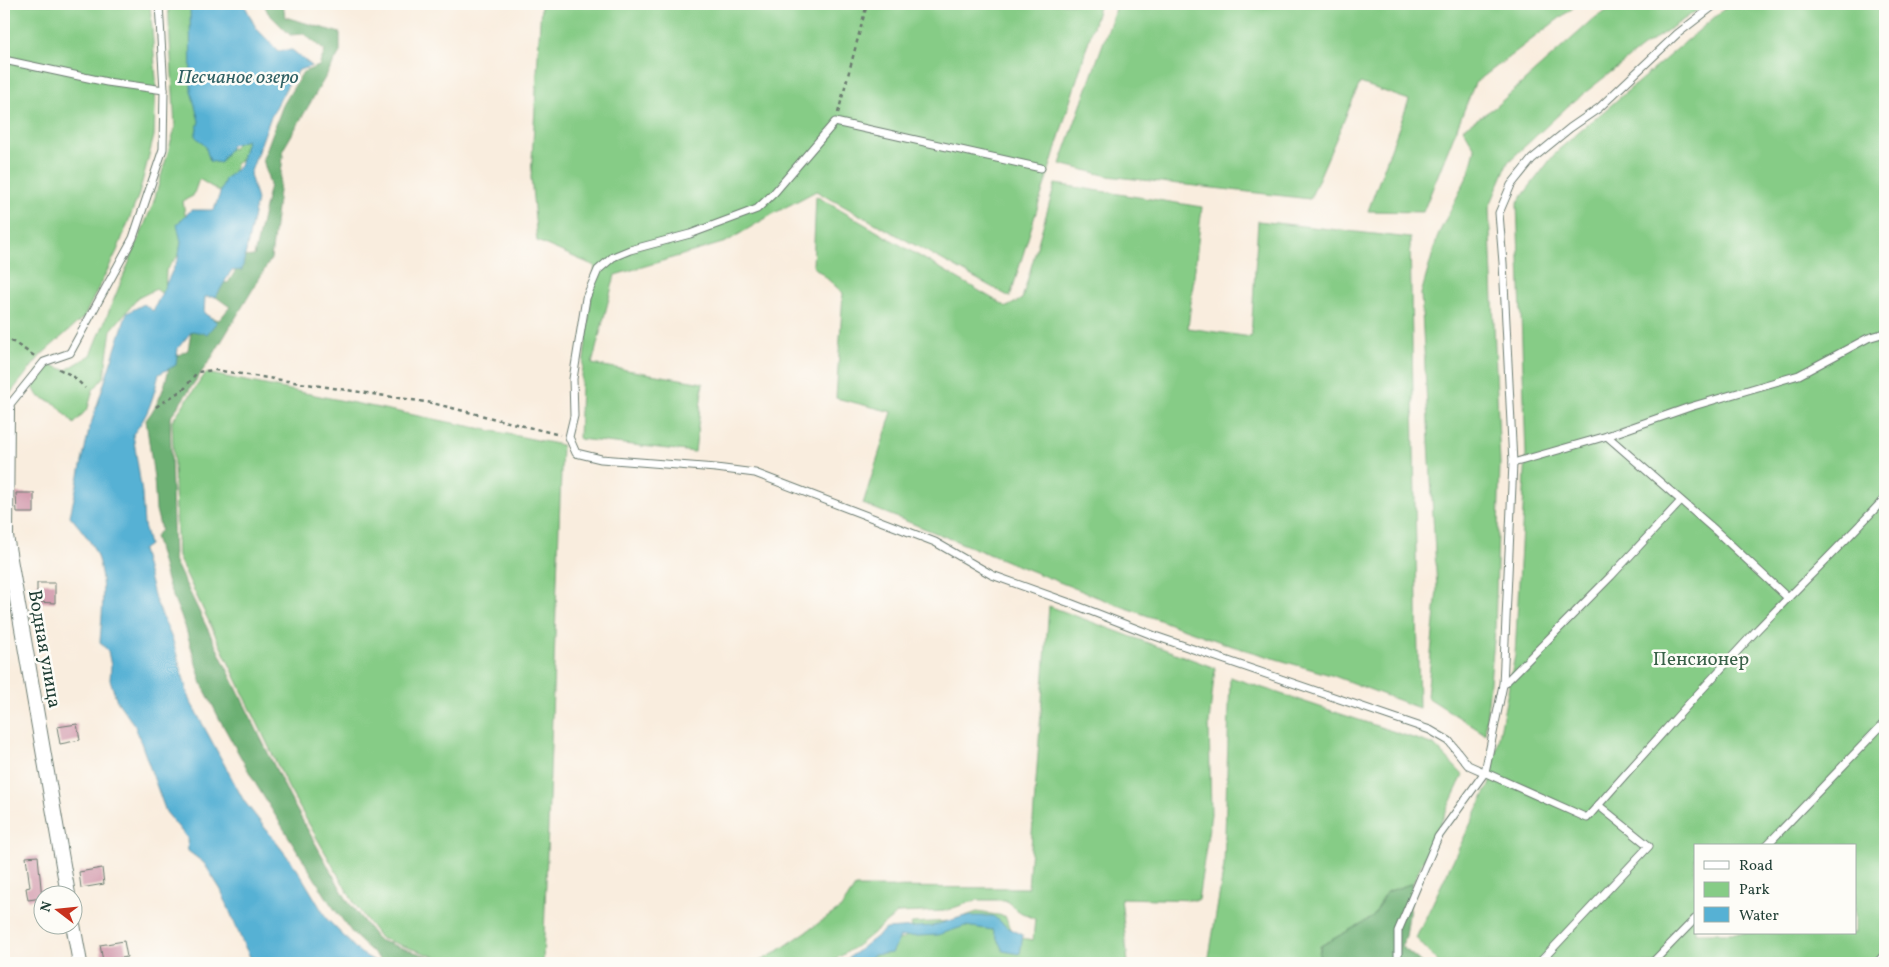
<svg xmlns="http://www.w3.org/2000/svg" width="1889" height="967" font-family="Vollkorn,serif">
<rect width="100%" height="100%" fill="#fdfcf7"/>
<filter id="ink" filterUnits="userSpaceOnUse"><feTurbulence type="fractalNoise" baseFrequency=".02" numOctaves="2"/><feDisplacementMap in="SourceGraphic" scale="10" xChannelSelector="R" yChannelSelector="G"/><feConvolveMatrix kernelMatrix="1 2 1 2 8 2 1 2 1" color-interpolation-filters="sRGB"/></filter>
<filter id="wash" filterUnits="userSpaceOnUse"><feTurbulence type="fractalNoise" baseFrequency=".0096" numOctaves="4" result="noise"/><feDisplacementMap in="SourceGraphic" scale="20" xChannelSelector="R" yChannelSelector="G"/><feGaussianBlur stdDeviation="1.12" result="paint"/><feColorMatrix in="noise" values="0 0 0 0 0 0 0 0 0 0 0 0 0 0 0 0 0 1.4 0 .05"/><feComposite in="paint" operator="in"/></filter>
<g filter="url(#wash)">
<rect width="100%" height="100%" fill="#f9edde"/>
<g fill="#86cc86" stroke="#52845d" fill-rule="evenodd">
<path d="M4,4H150L156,79L154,136L139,194L117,251L84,317L41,355L4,401Z"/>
<path d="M168,4H201L222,147L233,149L245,131L252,150L236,164L225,195L199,179L193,196L183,201L187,228L181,252L166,270L165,296L156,289L138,298L111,330L104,377L93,390L88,408L74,424L56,404L38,396L33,387L38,370L50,365L66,370L91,355L153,204L175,128Z"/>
<path d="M541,4H986L1006,8L1008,4H1100L1010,297L816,191L771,215L726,242L615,275L592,364L703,383L695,452L579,439L581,384L595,266L537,241L531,177Z"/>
<path d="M1110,4H1578L1475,83L1423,212L1368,211L1409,100L1360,83L1310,199L1108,176L1060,164L1115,10Z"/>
<path d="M1619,4H1707L1644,46L1568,106L1508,162L1489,208L1500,464L1495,630L1485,734L1427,697L1437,589L1421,294L1438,235L1469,173L1475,149L1463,128L1494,108L1596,17Z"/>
<path d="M1730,4H1885V963H1439L1416,938L1490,783L1515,655L1526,455L1517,203L1557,151ZM1695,846H1855V933H1695Z"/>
<path d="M1055,184L1202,207L1188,328L1251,337L1258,221L1410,238L1419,708L1334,676L1232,646L1112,603L863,504L892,412L836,398L843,293L813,266L816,196L1007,307L1022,299Z"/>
<path d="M206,373L562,445L543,963H473L445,960L380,938L354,903L289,789L178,557L172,421Z"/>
<path d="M1049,606L1215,668L1209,723L1211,814L1198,900L1121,898L1128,963H860L886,941L904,939L912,923L951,921L977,912L1005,916L1015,937L1033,940L1035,919L1020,912L1005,900H977L944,911L898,913L858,945L830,963H756L775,953L841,908L855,887L1028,888Z"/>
<path d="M1230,677L1434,745L1463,775L1413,883L1386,892L1373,917L1320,946L1318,963H1208L1224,866Z"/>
</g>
<g fill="#6cb073" stroke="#467654">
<path d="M264,4H283L285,17L340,33V52L284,148L271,259L212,357L170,418L174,560L290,798L347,900L378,940L448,963H384L353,934L330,903L257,786L220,720L202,684L185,626L168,584L155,536L161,530L156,510L154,478L146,420C161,401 166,383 171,359L188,350L191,333L205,316L219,320L230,307L216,297L217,282L228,283L244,257L254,256L270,185L263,159L283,105L303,72L319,66L325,51L304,34L290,35L268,13Z"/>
<path d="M1413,883L1406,937L1401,946L1422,963H1318L1321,946L1373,917L1387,892Z"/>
</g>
<g fill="#56b1d4" stroke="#3a7784">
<path d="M190,4H244L256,28L278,51L292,50L312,66L299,70L287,86L270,119L250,174L257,200L242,270L231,271L216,297H205L204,313L217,322L207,334L192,331L178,348L176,365L159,374C153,398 149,415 133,434L142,493L144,525L149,545L142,550L155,599L173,641L189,699L244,801L297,869L327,919L359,952L378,963H253L242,941L221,890L204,863L188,851L187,838L166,812L135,726L117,701L110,680L111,666L108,651L100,642C102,612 107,580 95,551C89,538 79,527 70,516L89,430L127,313L144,304L153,311L178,259L181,242L177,224L191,210H214L225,179L240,166L247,140L232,145L220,163L210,161L205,146L195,136L199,121L191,91Z"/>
<path d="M965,916H993L1007,927L1023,935L1020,954L1003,951L993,930L965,926L938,935L900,937L892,953L874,955L864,963H842L886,929L932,926Z"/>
</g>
<g id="blocks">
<g fill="#d197aa">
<path d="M16,493H34V513H17Z"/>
<path d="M37,583H55V603L37,602Z"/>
<path d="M77,724L80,740L60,744L57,727Z"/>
<path d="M38,856L42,898L28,900L26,888L30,887L26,857Z"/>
<path d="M102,868L104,884L81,888L79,872Z"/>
<path d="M124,941L127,957L103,961L100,945Z"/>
</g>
</g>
</g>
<g filter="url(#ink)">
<use href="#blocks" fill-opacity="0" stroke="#6b7b70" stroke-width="1"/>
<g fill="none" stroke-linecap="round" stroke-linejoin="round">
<defs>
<g id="lane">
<path d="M4,60L107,82L164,90"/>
<path d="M1041,168L835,122L774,193L757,209L690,234L630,250L613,257L598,270L586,298L573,379L574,416L569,437L576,453L601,459L716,468L755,473L935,542L992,575L1070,603L1155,636L1430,730L1449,741L1468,765L1587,818C1642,755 1698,693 1755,632C1798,587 1843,544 1885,498"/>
<path d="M7,408L44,362L70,353L133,238L163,149L164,90L159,4"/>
<path d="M1607,436L1715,530L1788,598"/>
<path d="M1513,463L1607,436L1690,407L1799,375L1868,338L1885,333"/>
<path d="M1503,685L1611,576L1681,501"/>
<path d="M1766,846L1885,722"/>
<path d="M1398,963V931L1438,837L1485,772L1503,685L1513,463L1503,263L1499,213L1511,185L1532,159L1570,128L1599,108L1677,34L1716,4"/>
<path d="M1539,963L1649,846L1598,805"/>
<path d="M1652,963L1695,919"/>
<path d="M1877,963L1885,954"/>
</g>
<g id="street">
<path d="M7,408L6,536L68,894"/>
<path d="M72,919L80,963"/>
</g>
</defs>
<use href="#lane" stroke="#6b7b70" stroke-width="9"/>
<use href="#street" stroke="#6b7b70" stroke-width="16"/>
<g stroke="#6b7b70" stroke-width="2.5" stroke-dasharray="4 4" stroke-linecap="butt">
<path d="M838,113L867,4"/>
<path d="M4,336L36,357"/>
<path d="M59,369L73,376L85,388"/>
<path d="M156,407L185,388L197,372L215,370L432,403L560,435"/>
</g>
<use href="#lane" stroke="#fff" stroke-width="7"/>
<use href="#street" stroke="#fff" stroke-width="14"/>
</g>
</g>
<g text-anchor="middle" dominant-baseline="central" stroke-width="5" stroke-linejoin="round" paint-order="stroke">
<g font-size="19" fill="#1f3d34" stroke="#fdfcf7">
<text transform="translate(44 649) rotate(80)">Водная улица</text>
</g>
<g font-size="19" fill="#396148" stroke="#fdfcf7">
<text x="1701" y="660">Пенсионер</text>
</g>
<g font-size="20" font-style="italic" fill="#306064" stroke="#fdfcf7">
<text x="238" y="78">Песчаное озеро</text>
</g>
</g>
<rect width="1889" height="967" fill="none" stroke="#fdfcf7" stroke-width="20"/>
<rect x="1694" y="844" width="162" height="90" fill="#fdfcf7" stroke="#a4b0a9"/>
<rect x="1704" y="861" width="25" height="8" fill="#ffffff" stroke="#a4b0a9"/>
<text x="1739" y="870" font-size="15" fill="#1f3d34">Road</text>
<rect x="1704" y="882" width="25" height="15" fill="#86cc86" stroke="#a4b0a9"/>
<text x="1739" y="894" font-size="15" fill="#1f3d34">Park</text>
<rect x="1704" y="907" width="25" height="15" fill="#56b1d4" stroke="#a4b0a9"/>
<text x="1739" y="920" font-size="15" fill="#1f3d34">Water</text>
<g transform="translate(58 910) rotate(286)"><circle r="24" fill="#fdfcf7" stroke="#a4b0a9"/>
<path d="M0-4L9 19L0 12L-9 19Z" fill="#c8321e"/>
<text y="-8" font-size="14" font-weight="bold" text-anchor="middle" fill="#1f3d34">N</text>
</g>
</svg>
